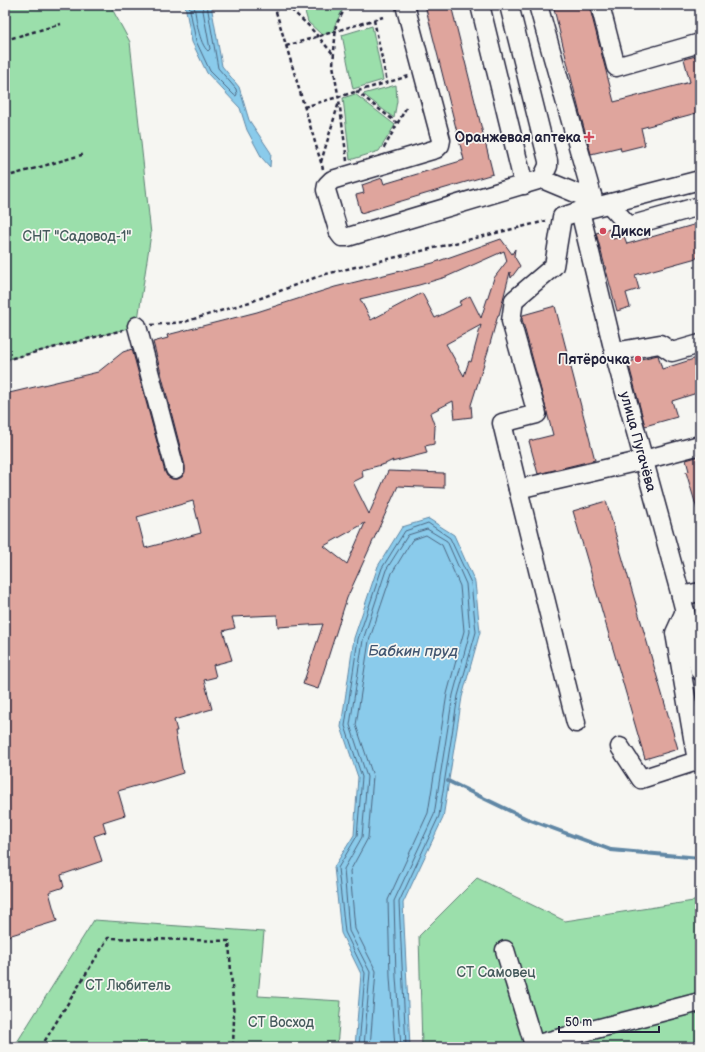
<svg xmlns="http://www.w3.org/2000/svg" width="705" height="1052" font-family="'Balsamiq Sans',sans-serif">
<rect width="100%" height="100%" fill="#f6f6f2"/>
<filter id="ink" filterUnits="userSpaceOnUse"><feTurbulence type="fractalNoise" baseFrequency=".025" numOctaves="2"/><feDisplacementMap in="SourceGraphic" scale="8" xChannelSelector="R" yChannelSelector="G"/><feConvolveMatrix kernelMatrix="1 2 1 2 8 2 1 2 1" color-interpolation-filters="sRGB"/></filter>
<g filter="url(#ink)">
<g fill="#9bdfab" stroke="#5e8073">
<path d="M5,5H110L130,42L151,234L137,326L5,360Z"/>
<path d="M303,5H345L334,27L335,31L322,35L308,22Z"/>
<path d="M372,26L383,80L353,89L342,35Z"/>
<path d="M396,85L397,101L394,118L363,94Z"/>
<path d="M355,94L395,125L379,151L350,160L343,98Z"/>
<path d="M477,878L565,921L700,900V1047H422L419,936Z"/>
<path d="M94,920L264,932L258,996L341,1001L337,1047H14Z"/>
</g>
<g fill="#8acbeb" stroke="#6087a5">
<path d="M185,5H211L222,66L239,87L249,120L271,153L270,167L262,158L247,130L240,108L207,73L192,42Z"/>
<path d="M429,519L454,535L475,582L480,632L462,697L443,818L403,903L410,1047H355L361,974L341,933L334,867L354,835L358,777L341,727L354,638L378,566L402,527Z"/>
</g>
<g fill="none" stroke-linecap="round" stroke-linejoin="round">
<g stroke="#4c6681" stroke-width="1">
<path d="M189,5L196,41L210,71L234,95L236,96L237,94L236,89L218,68L207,5"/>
<path d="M194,5C196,17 199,44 208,51L210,49L202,5"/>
<path d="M359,1047L365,973L345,932L338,868L357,836L362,777L345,726L358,639L382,568L405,531L428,523L450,538L471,583L476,632L458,696L439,816L399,902L406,1047"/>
<path d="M364,1047L370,972L349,931L344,869L362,837L367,777L350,725L363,640L386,570L408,535L427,529L447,541L466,584L470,632L453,695L434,815L394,901L396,977L401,1047"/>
<path d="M370,1047L376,971L355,929L350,871L368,838L373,776L356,725L369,641L392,573L412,540L426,535L442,545L460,586L464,631L447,694L428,813L388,900L390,977L395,1047"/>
</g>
<path stroke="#6087a5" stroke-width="4" d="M448,781L525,818L611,850L700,858"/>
</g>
<g fill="#dfa59d" stroke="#22223b" fill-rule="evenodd">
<path d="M425,5H451L493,174L361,213L356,195L364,193L362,185L382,178L384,184L464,160Z"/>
<path d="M553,5H589L614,102L690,82L684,59L700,55V112L641,128L645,145L621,151L620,147L591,154L579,110Z"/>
<path d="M700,223V257L635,275L639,289L626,293L630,307L617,311L596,233L610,229L613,239L624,236L627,244Z"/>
<path d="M501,239L512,254L515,249L514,256L520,266L511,278L510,272L499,315H498L488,351L471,405L472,417L455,419L453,401L430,413L435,427L434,444L425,446L427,453L392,462L393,460L385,464L362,470L363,477L353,482L369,514L388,471L444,473V488L398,486L347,598L318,689L303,684L323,624L278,627L277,615L232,617L235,628L223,631L232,660L213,665L216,677L204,680L212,709L174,720L177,731H175L183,773L151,783L150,782L118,791L125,815L103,822L106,832L94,836L102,861L61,875L64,887L49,892L57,921L5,937V394L98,372L123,352L132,349L165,472L167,476L172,479H178L182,477L185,472V466L153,342L168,338L167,335L257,312L335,287L433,263ZM504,251L507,261L494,278L481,318L470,296L459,302L461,305L435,318L422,293L371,320L360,299L419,285L446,277ZM481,325L471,362L469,361L464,376L446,344ZM193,501L201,533L145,548L137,517ZM365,523L347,564L324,546Z"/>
<path d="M555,306L595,460L538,474L529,441L553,435L522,319L523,315Z"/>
<path d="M658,355L662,369L700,357V392L672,401L677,417L645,426L628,362Z"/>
<path d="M700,456V509H697L686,472L689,471L686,460Z"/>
<path d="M606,501L678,749L645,759L573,511Z"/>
</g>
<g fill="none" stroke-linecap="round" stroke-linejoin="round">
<defs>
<g id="minor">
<path d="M405,5L441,140L440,145L436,149L332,180L327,185L326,190L339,233L342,237H348L542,179L578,194L585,196L592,195"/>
<path d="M480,5L524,185"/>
<path d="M509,5L548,161V166L542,179"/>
<path d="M538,5L595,206"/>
<path d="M600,5L616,67L700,43"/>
<path d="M609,204L629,226L700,206"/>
<path id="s1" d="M580,211L614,352L681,596L700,671"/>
<path d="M137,326L175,469"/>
<path d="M614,352L660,344L672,352L700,344"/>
<path d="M518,489L502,423L537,414L511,321L514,300L554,266L562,217L580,211L700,180"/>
<path d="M681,596L700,592"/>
<path d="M576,723L518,489L644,460L700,445"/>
<path d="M620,747L641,779L697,761L675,633L685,611"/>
<path d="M505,950L534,1045L700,1002"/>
</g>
</defs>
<use href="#minor" stroke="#22223b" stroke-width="21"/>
<g stroke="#22223b" stroke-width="2.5" stroke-dasharray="4 3" stroke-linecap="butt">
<path d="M274,5L323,169"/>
<path d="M286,5L308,25L334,55"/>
<path d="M374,20L387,82"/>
<path d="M5,40L61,24"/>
<path d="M286,46L383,17"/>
<path d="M356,91L397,123"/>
<path d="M304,107L409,76"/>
<path d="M384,148L406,108"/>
<path d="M347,161L339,100L333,65L336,25L347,5"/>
<path d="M321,162L339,102"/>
<path d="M5,177L85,154"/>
<path d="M151,325L184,322L253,301L322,275L546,221"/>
<path d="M5,360L123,330"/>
<path d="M41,1047L108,938L229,941L234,1018L233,1047"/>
</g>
<use href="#minor" stroke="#f6f6f2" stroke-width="18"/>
</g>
</g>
<g fill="#d1495b" stroke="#f6f6f2" stroke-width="1.5">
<path d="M587 131h4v4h4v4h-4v4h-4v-4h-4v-4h4z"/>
<circle cx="603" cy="231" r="4"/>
<circle cx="638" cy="359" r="4"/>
</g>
<g text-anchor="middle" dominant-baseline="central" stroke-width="3.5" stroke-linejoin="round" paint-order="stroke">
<g font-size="14" font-weight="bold" fill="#22223b" stroke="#f6f6f2" text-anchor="end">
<text x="581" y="137">Оранжевая аптека</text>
<text x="611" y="231" text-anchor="start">Дикси</text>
<text x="630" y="359">Пятёрочка</text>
</g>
<g font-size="14" fill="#465b5d" stroke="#f6f6f2">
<text x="77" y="236">СНТ "Садовод-1"</text>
<text x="496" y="972">СТ Самовец</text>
<text x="128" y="985">СТ Любитель</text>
<text x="281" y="1022">СТ Восход</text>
</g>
<g font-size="14" fill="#22223b" stroke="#f6f6f2">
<text stroke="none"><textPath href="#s1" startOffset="238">улица Пугачёва</textPath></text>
</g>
<g font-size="15" font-style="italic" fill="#415570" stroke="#f6f6f2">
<text x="413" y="651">Бабкин пруд</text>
</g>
</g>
<rect width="705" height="1052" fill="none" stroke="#f6f6f2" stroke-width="20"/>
<rect x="10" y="10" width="685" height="1032" fill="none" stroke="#22223b" stroke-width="1.5" filter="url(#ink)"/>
<path d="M559 1026v6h100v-6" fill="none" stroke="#22223b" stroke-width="2"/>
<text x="565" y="1026" font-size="12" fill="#22223b" stroke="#f6f6f2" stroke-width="3" paint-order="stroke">50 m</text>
</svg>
